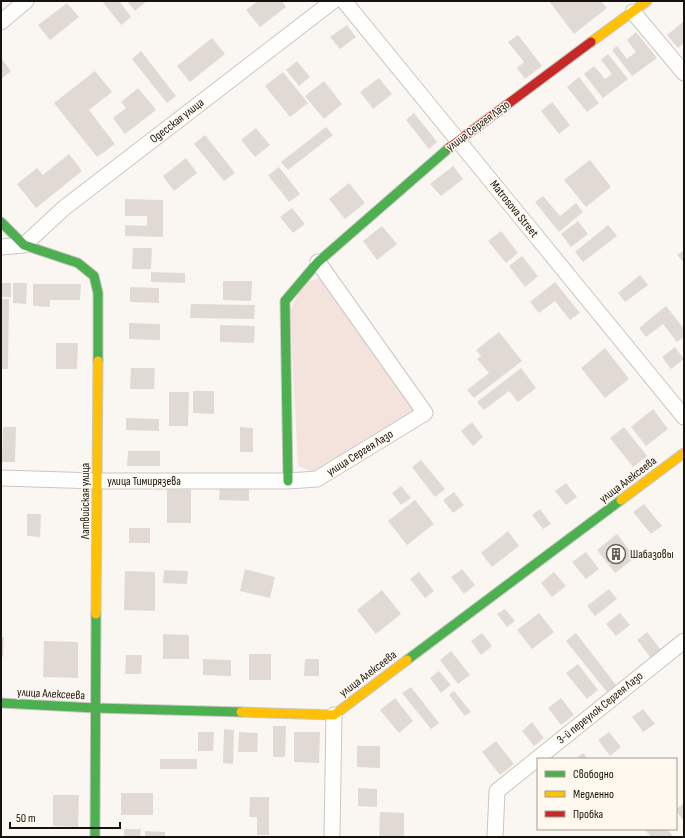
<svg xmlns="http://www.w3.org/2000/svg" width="685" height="838" font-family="'Sofia Sans Condensed',sans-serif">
<rect width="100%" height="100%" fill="#faf7f2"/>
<path fill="#f4e3dd" d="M319,278L418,411L315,473L298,466L290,311L304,282Z"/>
<g fill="#e1dad4">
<path d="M102,1H119L131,17L121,25Z"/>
<path d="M127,1H147L135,11Z"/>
<path d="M258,1H282L286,7L260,27L246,10Z"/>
<path d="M549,1H601L607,8L574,34Z"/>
<path d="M67,3L79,17L50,40L38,25Z"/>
<path d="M684,21V43L678,48L667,35Z"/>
<path d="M347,25L356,37L340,49L330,37Z"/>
<path d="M636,32L657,58L632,76L612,50L617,46L627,59L636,52L627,40Z"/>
<path d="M518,35L542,66L525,79L517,68L524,62L508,42Z"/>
<path d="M212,38L225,54L190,82L177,66Z"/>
<path d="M141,51L176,96L167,103L132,59Z"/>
<path d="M608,54L628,79L603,98L584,74L594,66L605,79L612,74L601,60Z"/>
<path d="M1,58L11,71L1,79Z"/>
<path d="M297,61L310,77L299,86L286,70Z"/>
<path d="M95,71L112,92L89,110L115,144L97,157L54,103Z"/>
<path d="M283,72L308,103L290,117L265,86Z"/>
<path d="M579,77L599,103L587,112L567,87Z"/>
<path d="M379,78L392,94L373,109L360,92Z"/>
<path d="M324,81L342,104L324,119L305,96Z"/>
<path d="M138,88L156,110L125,134L113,118L126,108L121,102Z"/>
<path d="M552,102L570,125L559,134L541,111Z"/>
<path d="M414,113L437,142L429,149L406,120Z"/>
<path d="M326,127L333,135L288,170L281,162Z"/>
<path d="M256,128L270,145L255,157L241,140Z"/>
<path d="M205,135L235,173L224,181L194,144Z"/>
<path d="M69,154L82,171L36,208L17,184L37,168L43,175Z"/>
<path d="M186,158L197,173L174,191L163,176Z"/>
<path d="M590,160L611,187L586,207L564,180Z"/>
<path d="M453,166L463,179L441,196L430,184Z"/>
<path d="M279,167L300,194L289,202L268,175Z"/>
<path d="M349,183L365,203L345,219L329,199Z"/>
<path d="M543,196L560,216L576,203L583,212L559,232L535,202Z"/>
<path d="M125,199L163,200V237L125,236V225L147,226V216H125Z"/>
<path d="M292,208L305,224L293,233L280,217Z"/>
<path d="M578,221L588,234L571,247L561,234Z"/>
<path d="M608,225L617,236L583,262L575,252Z"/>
<path d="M382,226L397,244L377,260L363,241Z"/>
<path d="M501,231L518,253L506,263L488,241Z"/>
<path d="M133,248H152L151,269H132Z"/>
<path d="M684,250V263L677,255Z"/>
<path d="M522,256L538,276L525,287L509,266Z"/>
<path d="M151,272L185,273V283L151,282Z"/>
<path d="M640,275L648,285L625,302L618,293Z"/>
<path d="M223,281H252L251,301L223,300Z"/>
<path d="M555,282L580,313L570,320L555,301L539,313L530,302Z"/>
<rect x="1" y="283" width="10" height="14"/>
<path d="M13,283H27L26,304L13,303Z"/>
<path d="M33,284H81L80,300H50V307L33,306Z"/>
<path d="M130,287L159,288V303L130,302Z"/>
<path d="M1,299H9L8,369H1Z"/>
<path d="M191,304L255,305L254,319L190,318Z"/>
<path d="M666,306L684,329V337L677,342L663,324L646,337L639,328Z"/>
<path d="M129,323L160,324V340L129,339Z"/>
<path d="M220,325L255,326L254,343L220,342Z"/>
<path d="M499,332L522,361L474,398L467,390L489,373L477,359L481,356L476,350Z"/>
<path d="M56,343H78L77,369H56Z"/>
<path d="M675,347L684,359L671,369L662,357Z"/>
<path d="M605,348L629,379L605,398L581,368Z"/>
<path d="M131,368H155L154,389H130Z"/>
<path d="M521,368L536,388L518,402L509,391L484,410L477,402Z"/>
<path d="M193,391H214V414L193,413Z"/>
<path d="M169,392H189L188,426H169Z"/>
<path d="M653,409L668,429L646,446L631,427Z"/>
<path d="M126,418L159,419V431L126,430Z"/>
<path d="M472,422L483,437L473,446L461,431Z"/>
<path d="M3,427H16L15,462H2Z"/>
<path d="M240,427L253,428V452H240Z"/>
<path d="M624,427L647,456L633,467L610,438Z"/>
<path d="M128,451H160V466H127Z"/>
<path d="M421,460L445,489L435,497L412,467Z"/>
<path d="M566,483L577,497L566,505L555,491Z"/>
<path d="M220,486L249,487V501L219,500Z"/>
<path d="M401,486L411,498L401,505L392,493Z"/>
<path d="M167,489L191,490V523H167Z"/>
<path d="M454,492L464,505L453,513L443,500Z"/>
<path d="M415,500L434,524L407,545L388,521Z"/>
<path d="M644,504L662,526L651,534L633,512Z"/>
<path d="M540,509L551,524L543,529L532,515Z"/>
<path d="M27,514H41L40,537L27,536Z"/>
<rect x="129" y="528" width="21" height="15"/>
<path d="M508,531L519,546L492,567L481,553Z"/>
<path d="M617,534L635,558L615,573L597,550Z"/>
<path d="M586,552L599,569L586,579L572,562Z"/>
<path d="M245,569L275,577L270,598L240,591Z"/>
<path d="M462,569L475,585L464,594L451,577Z"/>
<path d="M164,570L188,571L187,584L163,583Z"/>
<path d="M125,571L155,572V611L124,610Z"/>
<path d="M419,572L434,591L425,598L410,579Z"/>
<path d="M554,572L566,586L552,597L541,583Z"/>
<path d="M609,589L617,599L595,616L587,606Z"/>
<path d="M382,590L401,614L376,634L357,610Z"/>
<path d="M505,609L515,621L507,627L497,614Z"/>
<path d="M539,613L554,632L532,649L517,630Z"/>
<path d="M620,613L630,625L616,636L606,624Z"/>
<path d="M647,632L661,650L651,658L637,640Z"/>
<path d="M482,633L492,646L481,655L471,641Z"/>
<path d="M576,633L616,685L607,692L566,641Z"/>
<path d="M163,634L189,635V659H163Z"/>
<path d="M1,637H4L3,657H1Z"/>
<path d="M44,641L78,642V678L43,677Z"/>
<path d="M451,651L470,675L458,684L440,660Z"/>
<rect x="249" y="654" width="22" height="26"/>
<path d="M126,655H142L141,674H125Z"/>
<path d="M203,659L231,660V676L203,675Z"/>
<path d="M305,659H319V676H304Z"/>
<path d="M578,664L598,690L587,699L566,673Z"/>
<path d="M439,671L451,685L441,693L430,678Z"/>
<path d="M411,687L439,723L431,729L402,693Z"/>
<path d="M454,691L471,712L465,716L449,695Z"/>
<path d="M395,698L413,721L399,733L380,710Z"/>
<path d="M561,698L574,715L561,725L548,708Z"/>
<path d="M643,709L655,724L643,732L632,717Z"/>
<path d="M532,722L544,738L534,746L522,731Z"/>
<path d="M273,726H286L285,757H273Z"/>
<path d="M224,729L234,730L233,764L223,763Z"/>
<path d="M198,732H214L213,751H198Z"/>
<path d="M239,732L258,733L257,752H238Z"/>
<path d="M294,732H320L319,763L294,762Z"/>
<path d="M609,732L621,747L610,756L598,740Z"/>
<path d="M496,741L514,764L500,775L482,752Z"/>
<path d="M357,746H380V768L357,767Z"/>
<path d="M583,753L588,759H575Z"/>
<rect x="160" y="759" width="37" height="10"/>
<path d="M358,788L377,789V807L358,806Z"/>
<rect x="121" y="793" width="32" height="22"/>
<path d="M53,795H79L78,827L53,826Z"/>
<path d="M250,797H269V835H257V817H249Z"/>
<path d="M684,803V821L676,811V809Z"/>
<path d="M380,812L404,813V837H379Z"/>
<path d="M124,829H141L140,837H124Z"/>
<path d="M647,829H667L673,836L671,837H651L645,830Z"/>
<path d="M145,831L165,832V837H145Z"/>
</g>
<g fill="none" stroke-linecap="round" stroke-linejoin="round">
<defs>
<g id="street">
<path d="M344,1L684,417"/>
<path d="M633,12L684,73"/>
<path d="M1,22L26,1"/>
<path d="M1,247L24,245L64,208L333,1"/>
<path d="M1,478L97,481H288L317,479L425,413L318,262"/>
<path d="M332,837L334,715"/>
<path d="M495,837L497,791L684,641"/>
</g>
<g id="fast">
<path d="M1,222L24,245L78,263L94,276L98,293V361"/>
<path d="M288,481L285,301L318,262L450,147"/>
<path d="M407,660L621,500"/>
<path d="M1,703L95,708L241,712"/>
<path d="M95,837L96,614"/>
</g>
<g id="slow">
<path d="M591,42L647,1"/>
<path d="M621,500L684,453"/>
<path d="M96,614L98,361"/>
<path d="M241,712L334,715L407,660"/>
</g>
<path id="jam" d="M450,147L591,42"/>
</defs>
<use href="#street" stroke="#cac7c2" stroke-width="17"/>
<use href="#fast" stroke="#cac7c2" stroke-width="11"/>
<use href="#slow" stroke="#cac7c2" stroke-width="11"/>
<use href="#jam" stroke="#cac7c2" stroke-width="11"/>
<use href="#street" stroke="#fefefd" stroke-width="15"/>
<use href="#fast" stroke="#4caf50" stroke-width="9"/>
<use href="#slow" stroke="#ffc107" stroke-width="9"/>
<use href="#jam" stroke="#c62828" stroke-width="9"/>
</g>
<defs>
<symbol id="building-ring" viewBox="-11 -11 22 22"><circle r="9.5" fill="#fef8ee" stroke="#66625d" stroke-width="1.5"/><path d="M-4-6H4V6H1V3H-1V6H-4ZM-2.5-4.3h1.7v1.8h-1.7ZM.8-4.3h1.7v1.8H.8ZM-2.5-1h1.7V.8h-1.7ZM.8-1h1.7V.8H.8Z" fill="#66625d"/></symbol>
</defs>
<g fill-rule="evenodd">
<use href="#building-ring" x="605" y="543" width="22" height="22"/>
</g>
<g text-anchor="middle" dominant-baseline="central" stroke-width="3" stroke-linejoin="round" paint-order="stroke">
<g font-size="12" fill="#16120d" stroke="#fef8ee">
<text transform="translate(177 121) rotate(-38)">Одесская улица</text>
<text transform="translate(478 126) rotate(-37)">улица Сергея Лазо</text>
<text transform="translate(514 209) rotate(51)">Matrosova Street</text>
<text transform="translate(360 453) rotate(-32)">улица Сергея Лазо</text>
<text transform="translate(628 480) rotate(-37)">улица Алексеева</text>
<text x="144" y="481">улица Тимирязева</text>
<text transform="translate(85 501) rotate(-90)">Латвийская улица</text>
<text transform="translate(368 674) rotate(-37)">улица Алексеева</text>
<text transform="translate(51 694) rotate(3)">улица Алексеева</text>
<text transform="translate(600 708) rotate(-39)">3-й переулок Сергея Лазо</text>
</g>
<g font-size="12" fill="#16120d" stroke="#fef8ee" text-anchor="start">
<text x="630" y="554">Шабазовы</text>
</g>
</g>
<rect width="685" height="838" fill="none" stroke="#16120d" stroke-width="4"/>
<rect x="537" y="758" width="140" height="72" fill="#fef8ee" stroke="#a19c94"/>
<rect x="545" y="771" width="20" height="6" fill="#4caf50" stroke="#a19c94"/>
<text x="573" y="778" font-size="12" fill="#16120d">Свободно</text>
<rect x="545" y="791" width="20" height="6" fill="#ffc107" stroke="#a19c94"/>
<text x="573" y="798" font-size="12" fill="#16120d">Медленно</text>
<rect x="545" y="811" width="20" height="6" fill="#c62828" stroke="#a19c94"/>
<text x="573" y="818" font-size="12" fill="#16120d">Пробка</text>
<path d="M10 822v6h110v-6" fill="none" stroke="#16120d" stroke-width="2"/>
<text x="16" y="822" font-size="12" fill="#16120d" stroke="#fef8ee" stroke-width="3" paint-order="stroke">50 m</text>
</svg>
